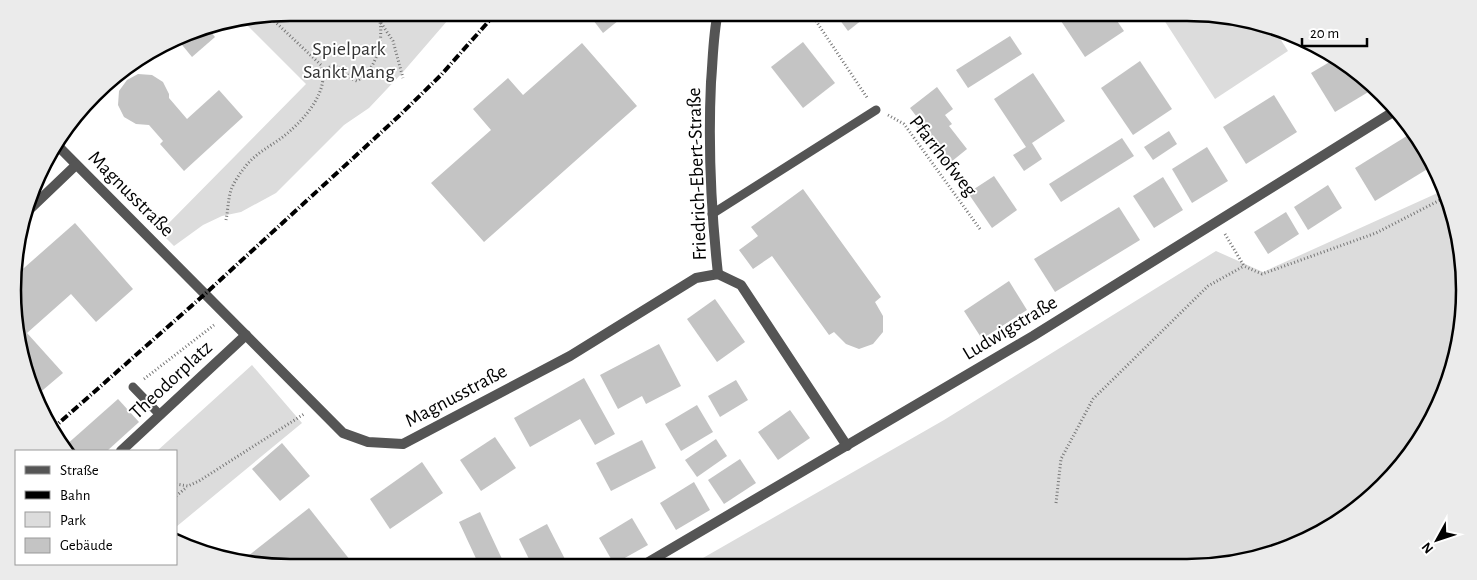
<svg xmlns="http://www.w3.org/2000/svg" width="1477" height="580" font-family="'Alegreya Sans',sans-serif">
<rect width="100%" height="100%" fill="#fff"/>
<g fill="#dcdcdc">
<path d="M290,12L454,13L403,72L369,108L344,125L276,193L241,212L222,216L203,225L174,246L160,232L306,84L242,20Z"/>
<path d="M1176,13H1187L1272,26L1288,51L1215,99L1164,20Z"/>
<path d="M1442,191L1464,272L1450,379L1418,444L1370,499L1309,539L1223,565L689,566L944,420L1216,251L1263,272Z"/>
<path d="M252,365L302,423L176,527V451H157Z"/>
</g>
<g fill="#c4c4c4">
<path d="M587,12H629L603,33Z"/>
<path d="M834,12H872L848,31Z"/>
<path d="M979,12H1001L984,22Z"/>
<path d="M1055,12H1111L1124,31L1085,57Z"/>
<path d="M206,26L215,37L192,57L178,40L201,27Z"/>
<path d="M1010,36L1022,54L968,88L956,70Z"/>
<path d="M803,42L835,83L803,108L771,67Z"/>
<path d="M582,43L637,106L484,242L431,183L491,130L473,109L508,78L523,95Z"/>
<path d="M1333,60L1370,81L1375,88L1335,112L1311,73Z"/>
<path d="M1140,61L1172,109L1133,135L1101,88Z"/>
<path d="M1033,73L1065,121L1032,143L1042,159L1024,171L1013,155L1026,147L994,99Z"/>
<path d="M138,74L152,75L163,82L169,94V98L187,119L219,90L243,117L184,171L160,144L163,141L149,125L136,124L124,117L118,105L119,91L127,80Z"/>
<path d="M937,87L953,109L945,115L952,124L949,126L967,149L946,166L915,124L920,121L910,108Z"/>
<path d="M1274,95L1297,132L1246,164L1223,127Z"/>
<path d="M1169,131L1177,144L1153,160L1144,147Z"/>
<path d="M1410,134L1434,165L1375,201L1355,168Z"/>
<path d="M1122,138L1134,156L1061,202L1049,184Z"/>
<path d="M1207,147L1228,181L1192,203L1172,169Z"/>
<path d="M994,176L1017,210L992,228L968,193Z"/>
<path d="M1163,177L1183,210L1154,228L1133,196Z"/>
<path d="M1328,185L1342,208L1308,230L1294,207Z"/>
<path d="M803,189L881,297L875,302L883,316V332L873,344L859,349L846,344L834,332L829,335L772,256L753,269L739,250L758,236L751,227Z"/>
<path d="M1119,207L1140,240L1055,292L1034,259Z"/>
<path d="M1286,212L1299,234L1268,254L1254,232Z"/>
<path d="M75,223L133,289L96,322L71,294L27,333L63,373L37,395L18,344L16,275Z"/>
<path d="M1009,281L1027,310L982,339L964,311Z"/>
<path d="M715,299L745,342L717,362L687,319Z"/>
<path d="M659,344L681,386L646,404L642,396L618,409L600,375Z"/>
<path d="M584,378L615,434L595,445L580,419L530,447L514,418Z"/>
<path d="M736,380L748,400L720,417L708,396Z"/>
<path d="M118,399L139,422L107,451H69L65,446Z"/>
<path d="M697,405L713,432L681,451L665,424Z"/>
<path d="M790,410L810,438L778,460L758,432Z"/>
<path d="M495,437L516,468L481,491L460,460Z"/>
<path d="M716,439L727,456L697,477L685,460Z"/>
<path d="M642,440L656,468L611,491L596,463Z"/>
<path d="M282,443L310,476L280,501L252,469Z"/>
<path d="M740,459L756,483L724,504L708,480Z"/>
<path d="M422,462L443,493L390,529L370,499Z"/>
<path d="M694,482L710,510L676,530L660,503Z"/>
<path d="M309,508L350,560L340,567L290,568L243,560Z"/>
<path d="M480,512L503,561L505,567H480L459,522Z"/>
<path d="M632,518L648,545L614,564L599,538Z"/>
<path d="M547,524L569,567H533L519,539Z"/>
</g>
<g fill="none" stroke-linecap="round" stroke-linejoin="round">
<g stroke="#777" stroke-width="3" stroke-dasharray="1 2.5" stroke-linecap="butt">
<path d="M810,12L868,99"/>
<path d="M381,23L393,41L403,78"/>
<path d="M323,71C340,58 343,76 357,81C379,67 385,37 378,12"/>
<path d="M888,115L904,124L980,229"/>
<path d="M226,220C228,211 228,199 231,190C234,182 240,173 245,167C257,151 276,144 290,131C307,116 330,89 321,65L269,16"/>
<path d="M1225,234L1244,266L1262,274L1376,233L1444,198"/>
<path d="M144,379L214,325"/>
<path d="M176,484L188,486L199,481L304,414"/>
<path d="M176,496L187,487"/>
<path d="M1056,503L1061,459L1093,399L1208,286L1244,266"/>
</g>
<g stroke="#555" stroke-width="9">
<path d="M712,214L876,110"/>
<path d="M133,387L160,415"/>
</g>
<g stroke="#555" stroke-width="10">
<path d="M56,144L343,433L368,442L403,444L570,356L696,278L718,274L741,285L847,446"/>
<path d="M30,209L76,165"/>
<path d="M718,274C711,210 708,146 711,82C713,59 713,35 718,12"/>
<path d="M121,451L246,335"/>
</g>
<path stroke="#555" stroke-width="10" d="M640,567L1033,336L1393,112"/>
<path stroke="#000" stroke-width="4" stroke-dasharray="8 2.5 1 2.5" stroke-linecap="butt" d="M51,430L205,294L399,116L441,75L497,12"/>
</g>
<g text-anchor="middle" dominant-baseline="central" stroke-width="4" stroke-linejoin="round" paint-order="stroke">
<g font-size="20" fill="#333" stroke="#fff">
<text x="349" y="49">Spielpark<tspan x="349" dy="23">Sankt Mang</tspan></text>
</g>
<g font-size="20" fill="#000" stroke="#fff">
<text transform="translate(943 156) rotate(52)">Pfarrhofweg</text>
<text transform="translate(697 174) rotate(-92)">Friedrich-Ebert-Straße</text>
<text transform="translate(131 194) rotate(45)">Magnusstraße</text>
<text transform="translate(1010 328) rotate(-31)">Ludwigstraße</text>
<text transform="translate(171 380) rotate(-43)">Theodorplatz</text>
<text transform="translate(456 396) rotate(-28)">Magnusstraße</text>
</g>
</g>
<path d="M0 0H1477V580H0ZM290 21H1187A269 269 0 0 1 1456 290V290A269 269 0 0 1 1187 559H290A269 269 0 0 1 21 290V290A269 269 0 0 1 290 21Z" fill="#ebebeb" fill-rule="evenodd"/>
<path fill="none" stroke="#000" stroke-width="2.5" d="M290 21H1187A269 269 0 0 1 1456 290V290A269 269 0 0 1 1187 559H290A269 269 0 0 1 21 290V290A269 269 0 0 1 290 21Z"/>
<rect x="15" y="450" width="162" height="115" fill="#ffffff" stroke="#999999"/>
<rect x="25" y="466" width="25" height="8" fill="#555555" stroke="#999999"/>
<text x="60" y="475" font-size="15" fill="#000000">Straße</text>
<rect x="25" y="491" width="25" height="8" fill="#000000" stroke="#999999"/>
<text x="60" y="500" font-size="15" fill="#000000">Bahn</text>
<rect x="25" y="512" width="25" height="15" fill="#dcdcdc" stroke="#999999"/>
<text x="60" y="525" font-size="15" fill="#000000">Park</text>
<rect x="25" y="538" width="25" height="15" fill="#c4c4c4" stroke="#999999"/>
<text x="60" y="550" font-size="15" fill="#000000">Gebäude</text>
<g transform="translate(1437 540) rotate(230)" stroke="#ffffff" stroke-width="4" paint-order="stroke">
<path d="M0-4L9 19L0 12L-9 19Z" fill="#000000"/>
<text y="-8" font-size="14" font-weight="bold" text-anchor="middle" fill="#000000">N</text>
</g>
<path d="M1302 38v8h65v-8" fill="none" stroke="#000000" stroke-width="2.5"/>
<text x="1310" y="38" font-size="15" fill="#000000" stroke="#ffffff" stroke-width="4" paint-order="stroke">20 m</text>
</svg>
